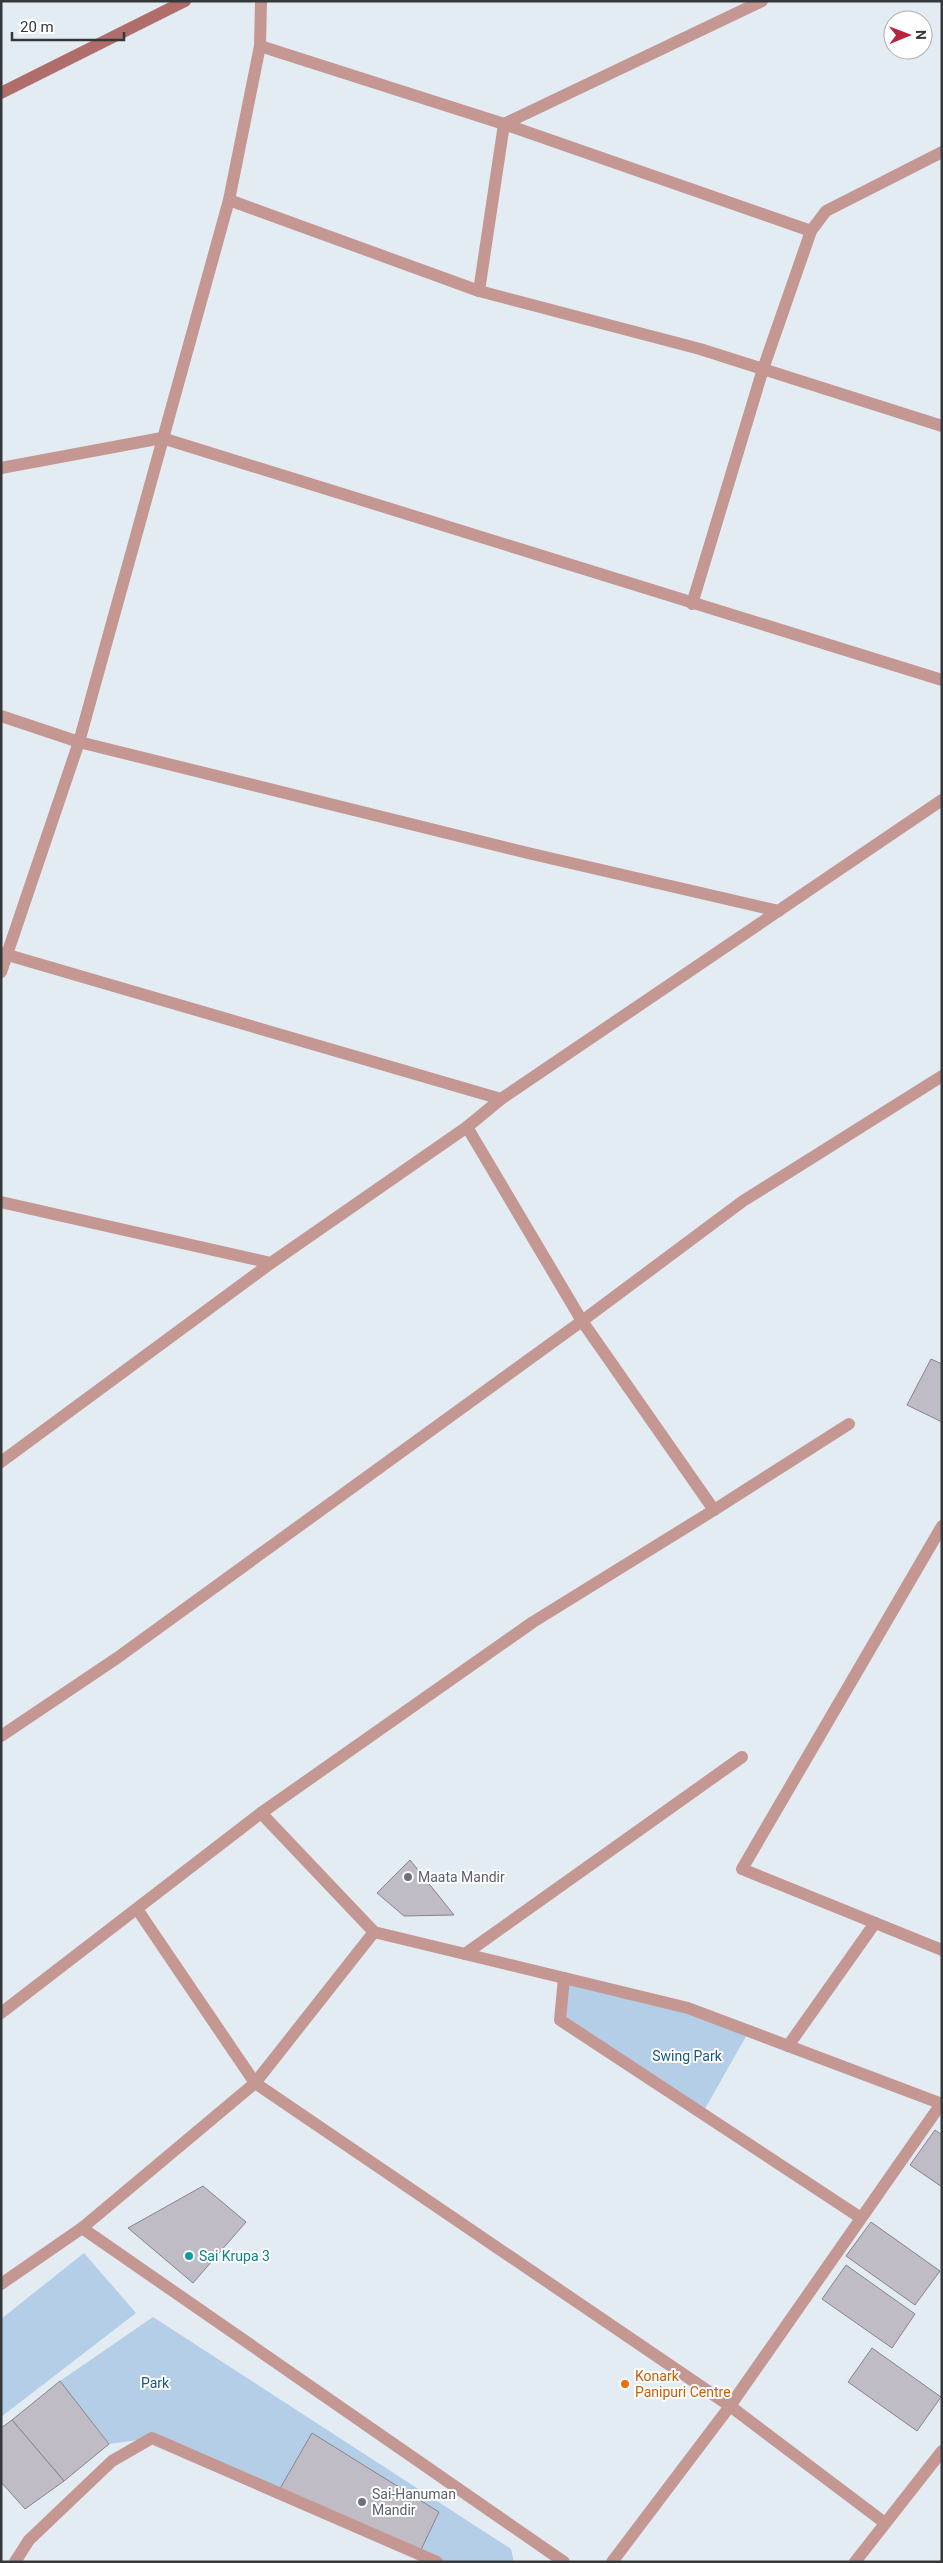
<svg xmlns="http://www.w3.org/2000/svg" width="943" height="2563" font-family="Roboto,sans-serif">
<rect width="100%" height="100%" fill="#e3ecf3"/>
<g fill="#b3cee6">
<path d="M564,1978L749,2031L702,2114L560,2020Z"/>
<path d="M84,2253L136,2313L1,2417V2319Z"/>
<path d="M153,2317L511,2549L514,2562H437L152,2438L109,2444L60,2381Z"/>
</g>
<g fill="#c0bcc5" stroke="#88848d">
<path d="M931,1359L942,1364V1422L907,1405Z"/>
<path d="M410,1860L454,1915L404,1916L377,1893Z"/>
<path d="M935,2130L942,2135V2187L910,2165Z"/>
<path d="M203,2186L246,2222L193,2283L128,2228Z"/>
<path d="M871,2222L940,2271L915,2305L846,2256Z"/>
<path d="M846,2265L915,2314L892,2348L822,2299Z"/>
<path d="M872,2348L941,2397L917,2431L848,2382Z"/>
<path d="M60,2381L109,2444L64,2481L12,2420Z"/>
<path d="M12,2420L64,2481L25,2509L1,2482V2428Z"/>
<path d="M312,2433L439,2512L419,2554L278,2492Z"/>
</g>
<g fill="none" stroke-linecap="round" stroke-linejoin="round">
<g stroke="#c59793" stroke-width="12">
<path d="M260,46L504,124L762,1"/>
<path d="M229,200L479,291L700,349L942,426"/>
<path d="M479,291L504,124L811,231"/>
<path d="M1,468L162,438L942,680"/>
<path d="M692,604L763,369L811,231L826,211L942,152"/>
<path d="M1,716L79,742L532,854L779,911"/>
<path d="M1,953L501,1099"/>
<path d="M1,972L79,742L229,200L260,46L261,1"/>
<path d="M1,1202L271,1263L1,1462"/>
<path d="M271,1263L467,1127L501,1099L942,800"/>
<path d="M714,1510L849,1424"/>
<path d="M942,1526L742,1869L942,1950"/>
<path d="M1,1736L117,1658L582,1321L467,1127"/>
<path d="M137,1909L255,2083L730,2406L885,2523"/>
<path d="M374,1932L688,2008L942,2104"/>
<path d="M465,1954L742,1757"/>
<path d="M564,1978L560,2020L861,2218"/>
<path d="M1,2013L261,1813"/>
<path d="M788,2046L875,1923"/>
<path d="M82,2228L564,2562"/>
<path d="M1,2284L82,2228L255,2083L374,1932L261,1813L533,1622L714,1510L582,1321L743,1201L942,1076"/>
<path d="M15,2562L29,2540L112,2461L152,2438L437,2562"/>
<path d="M612,2562L730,2406L941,2104"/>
<path d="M855,2562L942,2451"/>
</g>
<path stroke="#b06d69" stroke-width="12" d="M1,93L185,1"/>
</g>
<g fill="#6b7280" stroke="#fff" stroke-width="2">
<circle cx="408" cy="1877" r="5"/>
<circle cx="362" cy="2502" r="5"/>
</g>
<circle fill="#0f9aa8" stroke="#fff" stroke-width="2" cx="189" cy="2256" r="5"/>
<circle fill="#e8710a" stroke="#fff" stroke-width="2" cx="625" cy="2384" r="5"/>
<g text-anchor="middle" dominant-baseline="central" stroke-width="4" stroke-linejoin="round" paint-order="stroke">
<g font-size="14" fill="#5b616d" stroke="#fff" text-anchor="start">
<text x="418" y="1877">Maata Mandir</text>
<text x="372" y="2494">Sai-Hanuman<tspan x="372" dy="16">Mandir</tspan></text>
</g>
<g font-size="14" fill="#185682" stroke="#fff">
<text x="687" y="2056">Swing Park</text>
<text x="155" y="2383">Park</text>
</g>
<g font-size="14" fill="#0d838f" stroke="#fff" text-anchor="start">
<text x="199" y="2256">Sai Krupa 3</text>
</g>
<g font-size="14" fill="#c56008" stroke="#fff" text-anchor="start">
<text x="635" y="2376">Konark<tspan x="635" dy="16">Panipuri Centre</tspan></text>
</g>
</g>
<rect width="943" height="2563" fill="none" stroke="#35383b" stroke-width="5"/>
<g transform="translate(908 35) rotate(89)"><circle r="24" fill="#ffffff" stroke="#aeafb1"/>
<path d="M0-4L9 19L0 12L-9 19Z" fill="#b7253d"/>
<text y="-8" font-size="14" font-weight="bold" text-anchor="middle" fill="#35383b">N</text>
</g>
<path d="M12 32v8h112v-8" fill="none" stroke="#35383b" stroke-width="2.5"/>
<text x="20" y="32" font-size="15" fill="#35383b" stroke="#ffffff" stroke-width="4" paint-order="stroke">20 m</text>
</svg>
